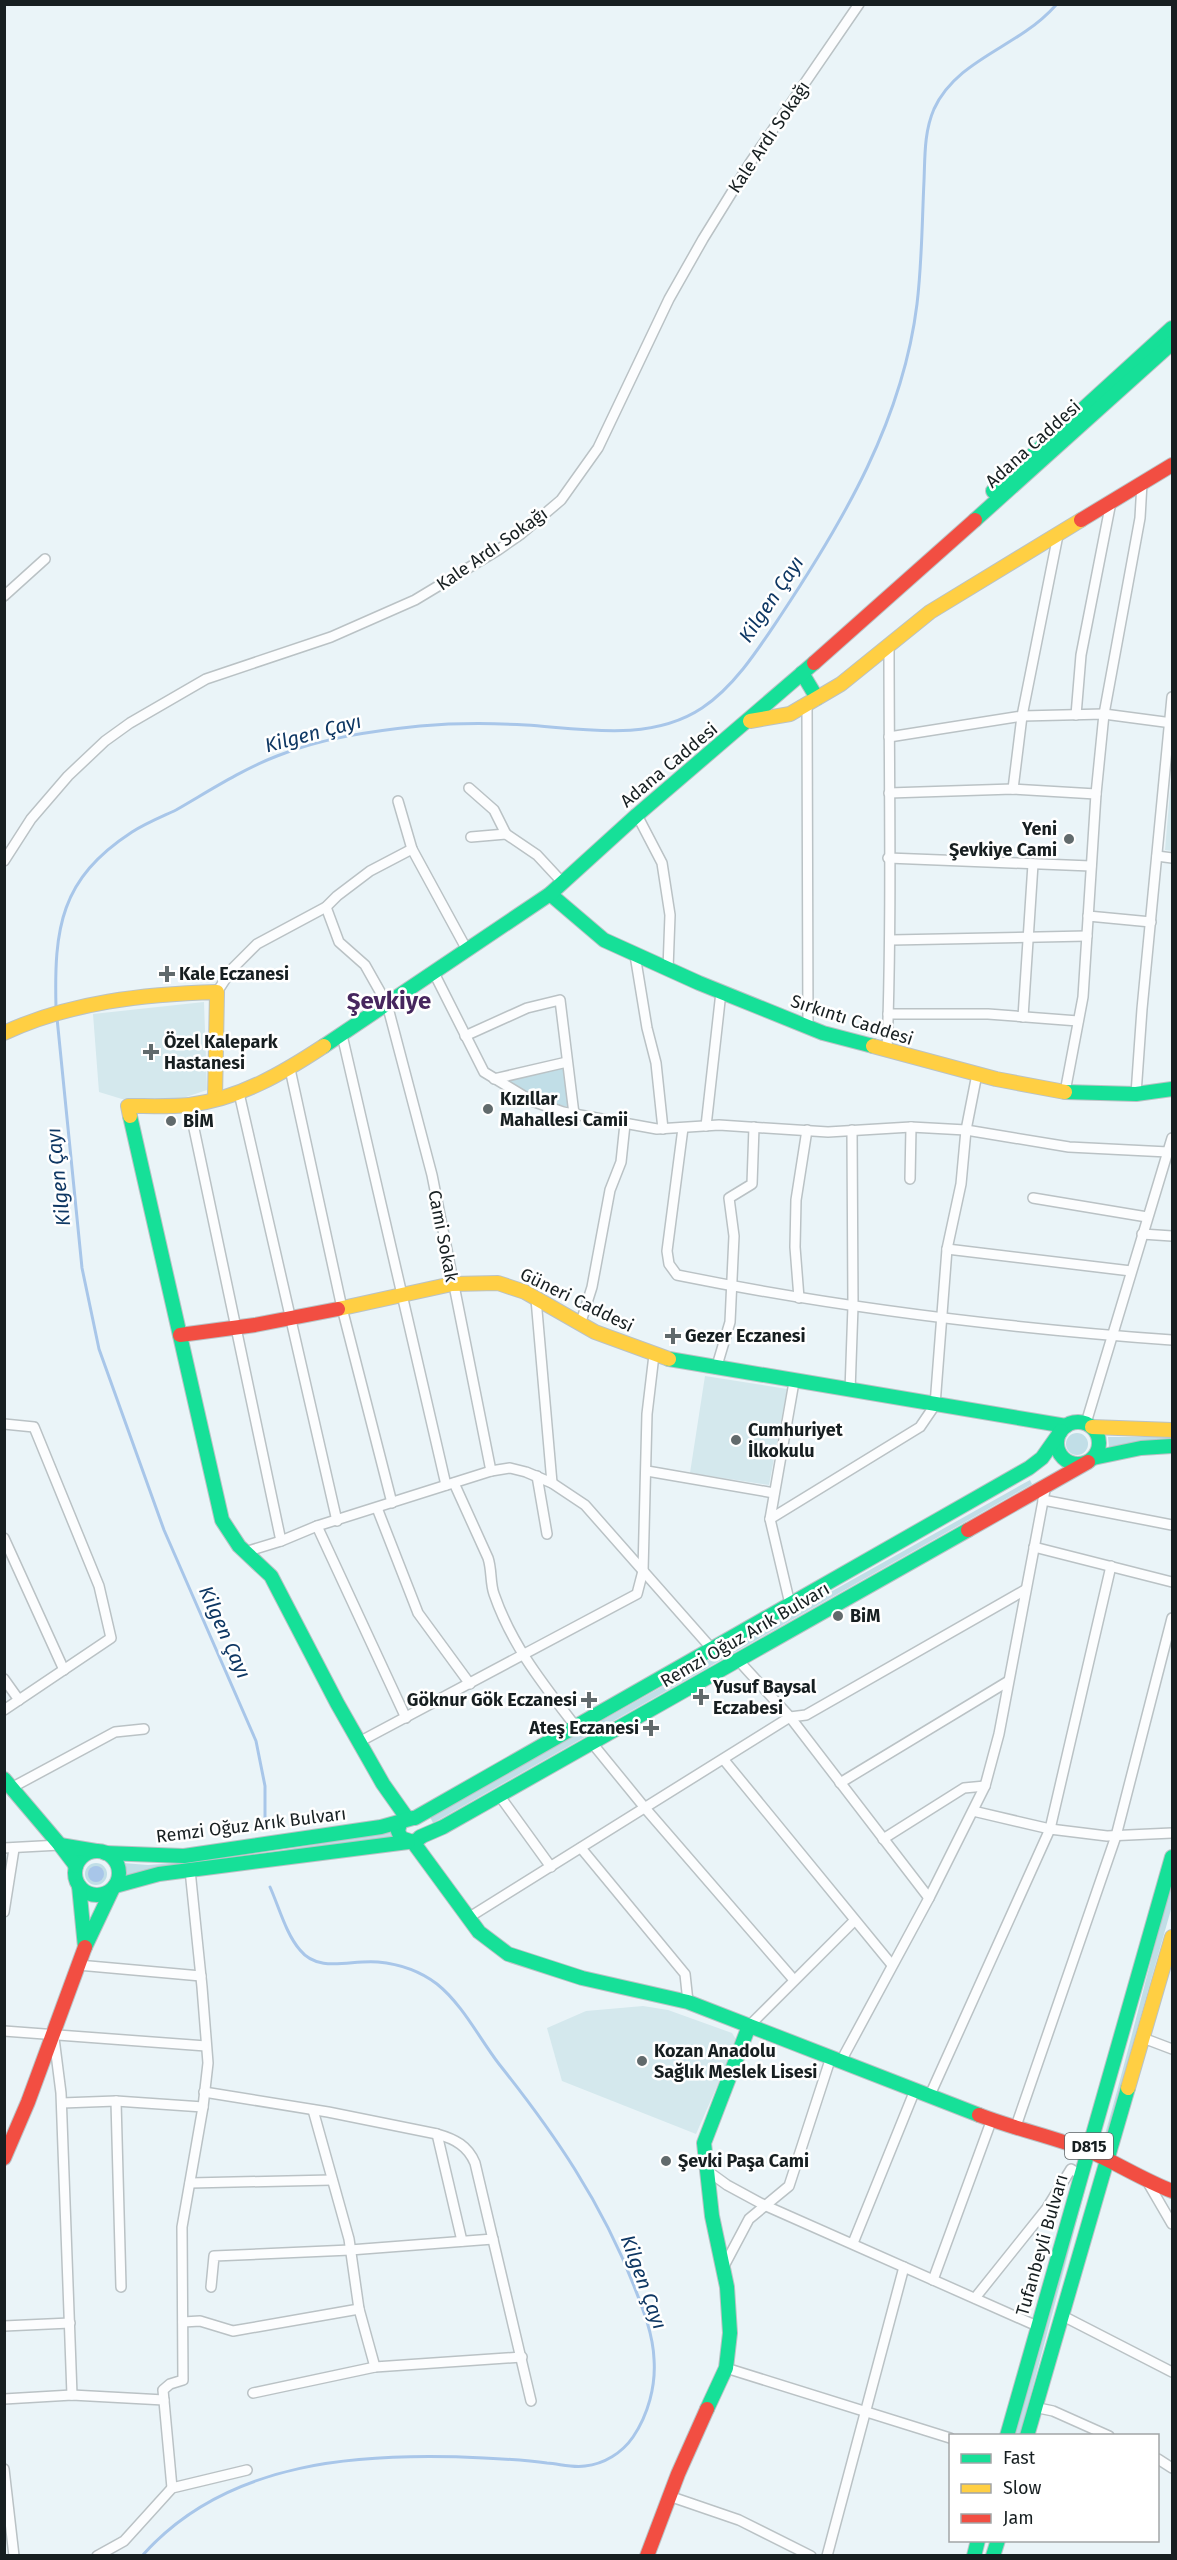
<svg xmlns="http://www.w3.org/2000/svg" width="1177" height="2560" font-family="'Fira Sans',sans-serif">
<rect width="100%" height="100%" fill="#eaf4f8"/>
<g fill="#d4e8ed">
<path d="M1172,769V851L1165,850Z"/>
<path d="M204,1002L207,1090L180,1099H122L99,1092L93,1014Z"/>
<path d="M705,1376L787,1389L769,1485L690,1473Z"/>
<path d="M643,2006L668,2010L732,2033L737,2041L696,2134L562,2081L547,2028L586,2011Z"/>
</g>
<g fill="#c1dee7">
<path d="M563,1067L570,1107C544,1104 525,1094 505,1080Z"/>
<circle cx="1077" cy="1444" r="11"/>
<path d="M1108,1437H1172V1441L1109,1447Z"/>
<path d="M1030,1480L1032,1484L433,1823L430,1817Z"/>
<path d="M391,1831L392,1838L278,1853V1851Z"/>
<path d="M189,1862V1864L124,1881L123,1863L148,1865Z"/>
<circle cx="96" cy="1874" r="11"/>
<path d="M1172,1882V1906L1103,2149L1101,2148C1127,2060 1147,1971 1172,1882Z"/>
<path d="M1088,2179L1020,2435L1014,2436Z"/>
</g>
<circle fill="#a8c6e9" cx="96" cy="1874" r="8"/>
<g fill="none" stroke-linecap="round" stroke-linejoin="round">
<g stroke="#a8c6e9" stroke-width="3">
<path d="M56,1008C54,928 60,879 132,832C146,823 161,817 176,810C209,791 241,770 277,756C322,738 372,731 420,726C455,723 491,723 526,725C584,729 651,742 702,708C735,686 759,648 781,615C844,520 903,419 917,304C922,263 922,222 924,181C925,157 924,132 934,109C952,70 993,54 1026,31C1038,23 1048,14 1057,4"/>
<path d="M57,1018L82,1268L99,1349L164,1530L256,1741L265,1786V1818"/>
<path d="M142,2556C227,2459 364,2452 484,2458C505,2459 526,2460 547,2463C560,2464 573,2468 585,2466C604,2464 622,2453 633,2437C648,2415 656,2386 654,2359C653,2334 643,2309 634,2286C602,2203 554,2133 499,2064C479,2038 463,2005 437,1984C420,1971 399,1964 378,1962C352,1959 319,1974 300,1950C286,1934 279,1907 270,1887"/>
</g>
<defs>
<g id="street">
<path d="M4,596L45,559"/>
<path d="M807,704L808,1027"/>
<path d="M1076,715L1081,655L1111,502"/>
<path d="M889,737L1022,716L1104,714L1172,723"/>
<path d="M469,788L494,810L506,834"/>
<path d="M1013,789L1022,716L1058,535"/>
<path d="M889,793L1013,789L1096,794"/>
<path d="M398,801L412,849L467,950"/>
<path d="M637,815L662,863L670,915L668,969"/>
<path d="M471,837L506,834L537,855L563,883"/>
<path d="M1157,856L1172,858"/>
<path d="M888,858L1091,866"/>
<path d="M4,861L31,819L68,776L105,741L130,723L206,679L331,637L415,600L498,550L521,534L561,500L598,448L669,299L703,239L750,163L859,4"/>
<path d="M326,907L339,942L365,965L387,1004L432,1175L491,1471"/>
<path d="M1088,916L1151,922"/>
<path d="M891,940L1087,936"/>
<path d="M635,955L647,1028L656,1063L663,1129"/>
<path d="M433,971L484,1072L532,1101L563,1112L657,1129L719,1125L828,1132L911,1127L966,1130L1069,1147L1168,1152"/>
<path d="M217,992L232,969L257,944L326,907L337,896L370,871L412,849"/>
<path d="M888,1014H988L1078,1021"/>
<path d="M1023,1017L1033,864"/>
<path d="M342,1035L446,1485"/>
<path d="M465,1036L527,1008L560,1000L574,1114"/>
<path d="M887,1051C892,916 889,780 889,644"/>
<path d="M290,1069L342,1308L392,1503"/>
<path d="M494,1079L567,1062"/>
<path d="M1065,1092L1083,997L1096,794L1104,714L1140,518L1142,483"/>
<path d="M239,1093L337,1521"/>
<path d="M1136,1094L1142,1009L1172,697"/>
<path d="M189,1105L281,1541"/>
<path d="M706,1126L721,992"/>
<path d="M683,1128L667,1251L669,1264L677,1275C840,1308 1006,1328 1172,1340"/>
<path d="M910,1179L911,1127"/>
<path d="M1033,1198L1147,1217"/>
<path d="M1142,1234L1172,1236"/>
<path d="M947,1249L1131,1271"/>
<path d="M799,1298L795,1247L796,1200L807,1130"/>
<path d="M536,1299L552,1483"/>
<path d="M580,1325L592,1287L610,1190L621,1162L625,1124"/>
<path d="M716,1369L730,1322L734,1236L729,1198L752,1184L754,1127"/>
<path d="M850,1391L853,1306L852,1130"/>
<path d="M1086,1423L1172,1138"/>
<path d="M4,1424L34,1427L99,1586L111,1638L4,1710"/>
<path d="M647,1471L774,1493"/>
<path d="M537,1476L547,1534"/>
<path d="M454,1483L488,1558C492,1570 490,1583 494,1594C512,1646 543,1684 576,1727"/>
<path d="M1043,1500L1172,1525"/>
<path d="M377,1508L418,1613L470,1684"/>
<path d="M770,1519L920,1427L935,1405L947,1249L961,1184L966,1130L977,1074"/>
<path d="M317,1526L406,1718"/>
<path d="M4,1538L64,1670"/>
<path d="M1034,1547L1172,1582"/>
<path d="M245,1552L281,1541L317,1526L491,1471L510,1468L526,1472L552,1483L585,1505L712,1649"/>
<path d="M790,1604L770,1519L794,1382"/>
<path d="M738,1660L790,1717L929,1898"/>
<path d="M4,1679L19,1700"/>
<path d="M359,1742L637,1594L643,1571L647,1414L654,1355"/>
<path d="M592,1743L645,1808L794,1980"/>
<path d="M724,1760L892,1965"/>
<path d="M840,1783L1007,1682"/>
<path d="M11,1788L115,1732L144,1729"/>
<path d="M499,1795L551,1867"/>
<path d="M973,1811L1050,1829L1107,1836L1172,1833"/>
<path d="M883,1839L964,1788L985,1786"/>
<path d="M4,1848L60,1845"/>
<path d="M581,1848L685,1974L688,2002"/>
<path d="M4,1912L14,1849"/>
<path d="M468,1918L790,1717L806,1715L1025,1590"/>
<path d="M78,1965L201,1976"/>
<path d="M749,2026L854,1921"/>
<path d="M4,2031L206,2046"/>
<path d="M54,2038L61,2093L72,2395"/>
<path d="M1143,2038L1172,2049"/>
<path d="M841,2061L929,1898L985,1786L999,1734L1046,1485"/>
<path d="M204,2092L328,2112L437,2134C455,2139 468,2146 475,2163L531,2401"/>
<path d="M930,2095L1050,1829L1111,1566"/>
<path d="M116,2101L121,2287"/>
<path d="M62,2103L116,2101L203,2107"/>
<path d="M313,2110L349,2239L359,2309L375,2367"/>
<path d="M1015,2129L1116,1836L1172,1618"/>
<path d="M437,2134L462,2241"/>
<path d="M705,2169L727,2185L764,2205L1037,2326"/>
<path d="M1147,2181L1172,2224"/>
<path d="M190,2183L332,2180"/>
<path d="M853,2243L915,2090"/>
<path d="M723,2268L749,2219L789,2186L831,2057"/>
<path d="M933,2280L992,2119"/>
<path d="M211,2287L214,2256L350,2250L493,2239"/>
<path d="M975,2298L1047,2208L1071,2169L1081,2175"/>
<path d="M1061,2315L1172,2372"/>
<path d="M183,2322L200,2321L233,2331L359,2309"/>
<path d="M4,2326L70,2323"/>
<path d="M726,2368L950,2438"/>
<path d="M253,2393L375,2367L522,2357"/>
<path d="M4,2399L72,2395L164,2400"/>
<path d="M1034,2407L1053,2411L1109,2436"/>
<path d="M1158,2459L1172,2468"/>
<path d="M4,2469L14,2556"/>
<path d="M172,2488L163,2390L170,2384L183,2380L182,2227L203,2107L208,2063L202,1987L190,1870"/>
<path d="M669,2496L739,2520L811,2556"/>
<path d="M97,2556L124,2541L172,2488L247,2470"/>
<path d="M827,2556L904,2267"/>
</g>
<g id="fast">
<path d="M993,491L1172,328"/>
<path d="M975,520L1172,343"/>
<path d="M802,673L817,698"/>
<path d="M550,894L604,940L699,983L823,1033L873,1046"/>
<path d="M324,1046L550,894L637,815L814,663"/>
<path d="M1065,1092L1136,1094L1172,1089"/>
<path d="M130,1116L222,1520L239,1546L271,1576L337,1703L383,1784L407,1818"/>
<path d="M669,1359L1066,1426"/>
<circle cx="1078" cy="1443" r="21"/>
<path d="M1093,1458L1141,1448L1172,1446"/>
<path d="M4,1779L60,1845"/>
<path d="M415,1818L1029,1468L1042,1458L1061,1431"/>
<path d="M400,1823L398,1831L401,1838L413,1842L420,1838"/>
<path d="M420,1837L443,1827L968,1530"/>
<path d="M413,1842L479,1932L508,1954L582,1978L688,2002L979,2115"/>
<circle cx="97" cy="1873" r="22"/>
<path d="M105,1853L184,1856L381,1827L413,1818"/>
<path d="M76,1866L60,1845L96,1851"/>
<path d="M79,1886L85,1947L112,1890"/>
<path d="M115,1886L159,1874L408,1842"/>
<path d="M707,2409L726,2368L730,2333L727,2287L712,2216L704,2143L749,2026"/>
<path d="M1007,2436L1172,1857"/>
<path d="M1027,2436L1128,2088"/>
<path d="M974,2556L978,2540"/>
<path d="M993,2556L998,2540"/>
</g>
<g id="slow">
<path d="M750,721L790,714L841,684L930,612L1081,520"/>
<path d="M4,1033C70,1002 145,994 217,992L215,1099"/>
<path d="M873,1046L996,1079L1065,1092"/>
<path d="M130,1116L128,1106C148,1106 169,1107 189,1105C239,1099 283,1073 324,1046"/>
<path d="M338,1309L452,1284L498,1283L525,1292L595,1332L669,1359"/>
<path d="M1092,1427L1172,1430"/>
<path d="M1128,2088L1172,1937"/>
</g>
<g id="jam">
<path d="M1081,520L1172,465"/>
<path d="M814,663L975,520"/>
<path d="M180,1335L255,1325L338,1309"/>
<path d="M968,1530L1088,1462"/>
<path d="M979,2115C1015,2129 1054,2137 1089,2151C1117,2163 1143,2180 1172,2191"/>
<path d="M4,2158L28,2102L85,1947"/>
<path d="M647,2556L678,2474L707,2409"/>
</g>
</defs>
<use href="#street" stroke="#bac2c5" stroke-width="12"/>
<use href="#fast" stroke="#bac2c5" stroke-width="16"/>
<use href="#slow" stroke="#bac2c5" stroke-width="16"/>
<use href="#jam" stroke="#bac2c5" stroke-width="16"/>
<use href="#street" stroke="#fcfdfe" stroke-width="9"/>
<use href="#fast" stroke="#16e098" stroke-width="14"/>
<use href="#slow" stroke="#ffcf43" stroke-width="14"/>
<use href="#jam" stroke="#f24e42" stroke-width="14"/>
</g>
<g fill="#616a6c" stroke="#fff" stroke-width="2">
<circle cx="1069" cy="839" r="6"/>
<path d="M164 965h6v6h6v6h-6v6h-6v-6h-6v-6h6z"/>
<path d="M148 1043h6v6h6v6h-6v6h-6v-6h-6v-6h6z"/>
<circle cx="488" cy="1109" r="6"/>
<circle cx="171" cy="1121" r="6"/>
<path d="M670 1327h6v6h6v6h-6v6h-6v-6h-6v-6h6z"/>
<circle cx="736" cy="1440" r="6"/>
<circle cx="838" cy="1616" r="6"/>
<path d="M698 1688h6v6h6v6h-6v6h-6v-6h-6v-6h6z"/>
<path d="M586 1691h6v6h6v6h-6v6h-6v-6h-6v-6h6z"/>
<path d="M648 1719h6v6h6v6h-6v6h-6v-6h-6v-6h6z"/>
<circle cx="642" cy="2061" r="6"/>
<circle cx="666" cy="2161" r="6"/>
</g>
<g text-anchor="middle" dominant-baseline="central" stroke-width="5" stroke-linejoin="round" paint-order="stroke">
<rect fill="#fff" stroke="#5d6264" stroke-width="1.5" x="1065" y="2133" width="48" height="26" rx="4.5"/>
<g font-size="16" font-weight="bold" fill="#171f21">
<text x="1089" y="2146">D815</text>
</g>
<g font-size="18" fill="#171f21" stroke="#fff">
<text transform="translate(769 137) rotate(-56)">Kale Ardı Sokağı</text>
<text transform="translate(1033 444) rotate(-42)">Adana Caddesi</text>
<text transform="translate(492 549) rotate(-35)">Kale Ardı Sokağı</text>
<text transform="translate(669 765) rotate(-40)">Adana Caddesi</text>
<text transform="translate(852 1020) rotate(18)">Sırkıntı Caddesi</text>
<text transform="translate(443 1236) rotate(79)">Cami Sokak</text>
<text transform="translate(577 1300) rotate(26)">Güneri Caddesi</text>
<text transform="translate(745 1635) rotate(-30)">Remzi Oğuz Arık Bulvarı</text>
<text transform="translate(251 1825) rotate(-7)">Remzi Oğuz Arık Bulvarı</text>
<text transform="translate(1042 2245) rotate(-74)">Tufanbeyli Bulvarı</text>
</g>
<g font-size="18" font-weight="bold" fill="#171f21" stroke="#fff" text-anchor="start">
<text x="1057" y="829" text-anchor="end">Yeni<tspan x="1057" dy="21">Şevkiye Cami</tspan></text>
<text x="179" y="974">Kale Eczanesi</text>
<text x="164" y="1042">Özel Kalepark<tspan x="164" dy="21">Hastanesi</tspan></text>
<text x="500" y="1099">Kızıllar<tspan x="500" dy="21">Mahallesi Camii</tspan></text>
<text x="183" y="1121">BİM</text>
<text x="685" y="1336">Gezer Eczanesi</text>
<text x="748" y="1430">Cumhuriyet<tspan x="748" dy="21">İlkokulu</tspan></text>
<text x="850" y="1616">BiM</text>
<text x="713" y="1687">Yusuf Baysal<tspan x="713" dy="21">Eczabesi</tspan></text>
<text x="577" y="1700" text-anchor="end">Göknur Gök Eczanesi</text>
<text x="639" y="1728" text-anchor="end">Ateş Eczanesi</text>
<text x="654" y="2051">Kozan Anadolu<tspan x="654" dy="21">Sağlık Meslek Lisesi</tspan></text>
<text x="678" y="2161">Şevki Paşa Cami</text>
</g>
<g font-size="20" font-style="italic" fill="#0e3763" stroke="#fff">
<text transform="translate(771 599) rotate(-56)">Kilgen Çayı</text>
<text transform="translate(313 733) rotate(-15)">Kilgen Çayı</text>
<text transform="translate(58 1177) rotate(-96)">Kilgen Çayı</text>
<text transform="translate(225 1632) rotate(66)">Kilgen Çayı</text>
<text transform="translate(644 2282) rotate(70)">Kilgen Çayı</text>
</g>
<g font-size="24" font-weight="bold" fill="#46265e" stroke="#fff">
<text x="389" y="1001">Şevkiye</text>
</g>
</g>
<rect width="1177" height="2560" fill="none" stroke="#171f21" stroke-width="12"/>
<rect x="949" y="2434" width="210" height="108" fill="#ffffff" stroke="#a2a5a6" stroke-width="1.5"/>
<rect x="961" y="2454" width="30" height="9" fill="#16e098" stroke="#a2a5a6" stroke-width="1.5"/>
<text x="1003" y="2464" font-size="18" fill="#171f21">Fast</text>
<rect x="961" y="2484" width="30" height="9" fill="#ffcf43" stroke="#a2a5a6" stroke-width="1.5"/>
<text x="1003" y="2494" font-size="18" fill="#171f21">Slow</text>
<rect x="961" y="2514" width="30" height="9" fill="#f24e42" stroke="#a2a5a6" stroke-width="1.5"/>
<text x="1003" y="2524" font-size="18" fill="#171f21">Jam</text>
</svg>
